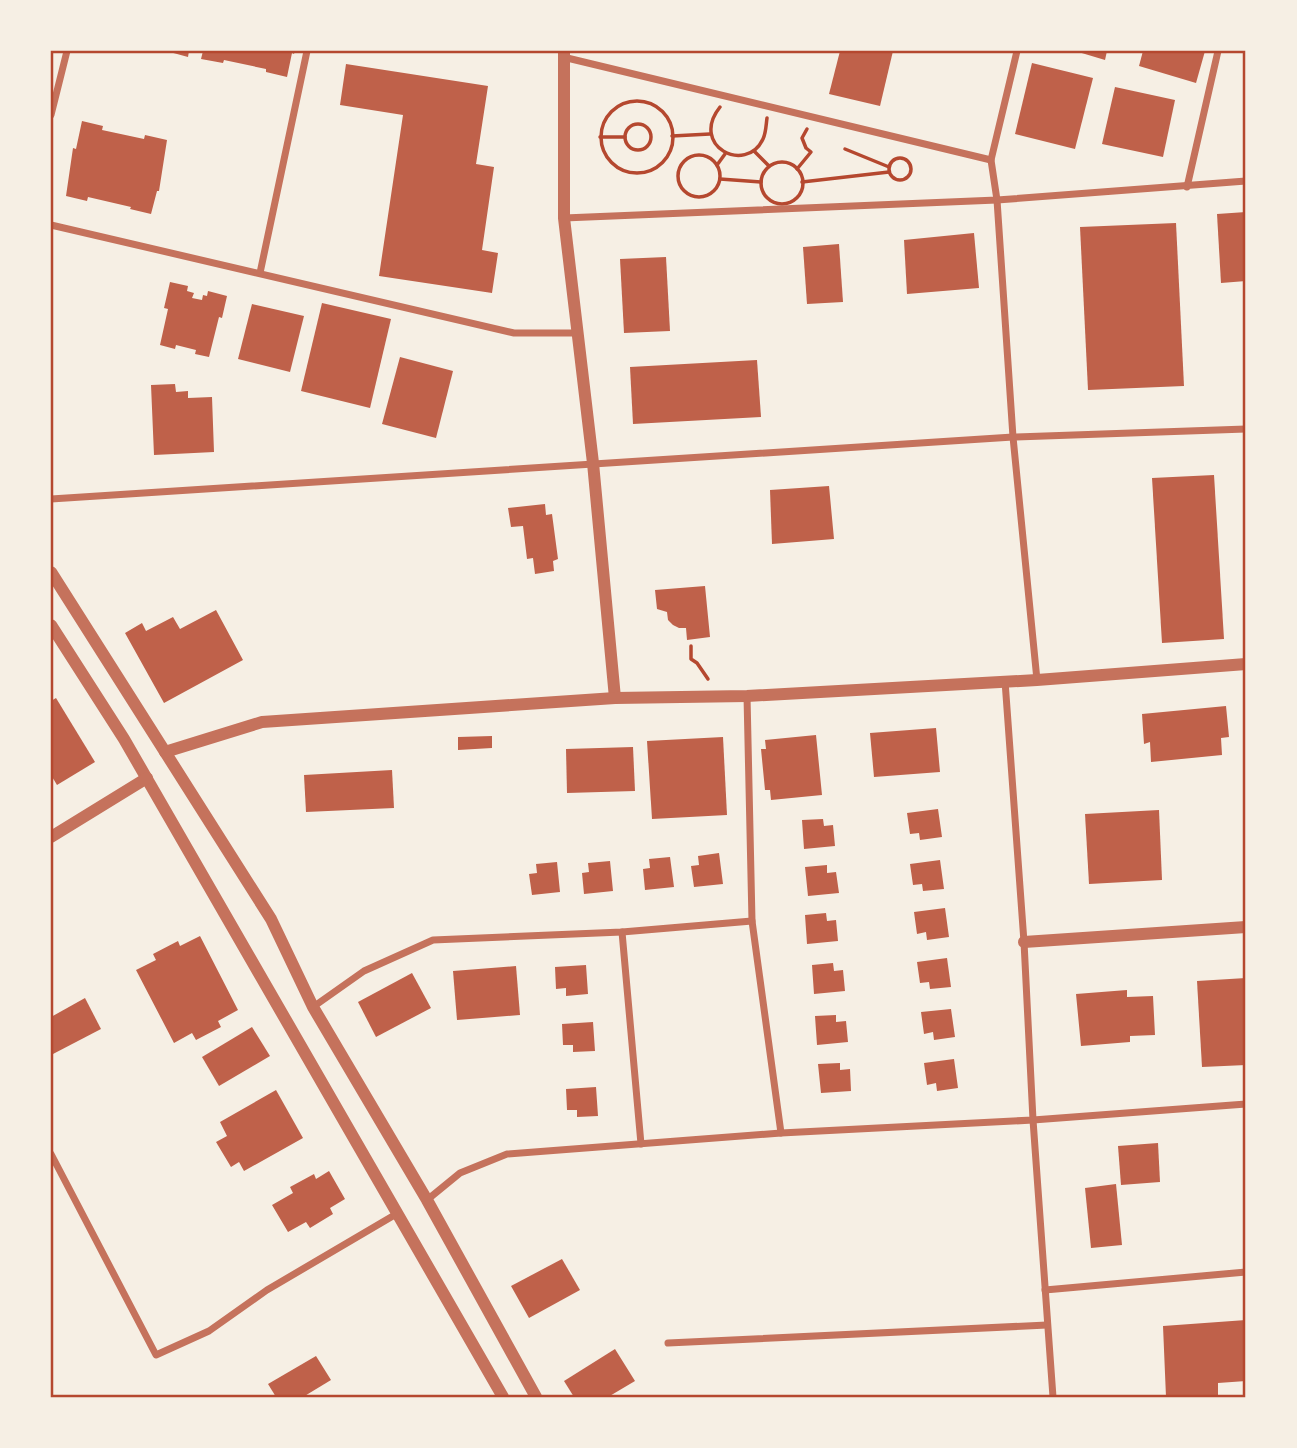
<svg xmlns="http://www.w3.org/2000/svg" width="1297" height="1448" font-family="Manrope,sans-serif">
<rect width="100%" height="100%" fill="#f6efe4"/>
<g fill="#bf614a">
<path d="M166,51H189L188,57Z"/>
<path d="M203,51H295L294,54L292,53L287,77L266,72V69L224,60L223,63L201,59Z"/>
<path d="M840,51H893L880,106L829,94Z"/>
<path d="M1075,51H1107L1105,60Z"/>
<path d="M1143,51H1205L1196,83L1139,66Z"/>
<path d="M1032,63L1093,78L1075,149L1015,134Z"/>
<path d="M346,64L488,86L476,164L494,167L482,250L498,253L492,293L379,276L403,115L340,105Z"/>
<path d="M1115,87L1175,100L1163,157L1102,144Z"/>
<path d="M82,121L103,126L102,130L144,139L145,135L167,140L159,191H157L151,214L130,209L131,207L88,197L87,201L66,196L73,148L76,149Z"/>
<path d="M1246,212V281L1221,283L1217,214Z"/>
<path d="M1176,223L1184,386L1088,390L1080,227Z"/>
<path d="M974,233L979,288L907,294L904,240Z"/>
<path d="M839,244L843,302L807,304L803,247Z"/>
<path d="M666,257L670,331L624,333L620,259Z"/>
<path d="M170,282L188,286L187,291L194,293L192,298L202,300L203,295L207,296L208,291L227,296L222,318L219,317L209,357L195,354L196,350L176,345L175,349L160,345L168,309L164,308Z"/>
<path d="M322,303L391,319L370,408L301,391Z"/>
<path d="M252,304L304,316L290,372L238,359Z"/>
<path d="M400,357L453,371L436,438L382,424Z"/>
<path d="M757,360L761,417L633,424L630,367Z"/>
<path d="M175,384L176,392L188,391V398L212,397L214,452L154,455L151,385Z"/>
<path d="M1214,475L1224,639L1162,643L1152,478Z"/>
<path d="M829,486L834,539L772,544L770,490Z"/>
<path d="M545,504L546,515L552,514L558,559L553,561L554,571L535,574L533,558L527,559L523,526L511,527L508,508Z"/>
<path d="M705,586L710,637L687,640L686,628H679L673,625L668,620L667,612L657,609L655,590Z"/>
<path d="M216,610L243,660L164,703L125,633L142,623L146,631L173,617L180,629Z"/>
<path d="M56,698L95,762L57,785L51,775V701Z"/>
<path d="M1226,706L1229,737L1221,738L1222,755L1151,762L1150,742L1144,744L1142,714Z"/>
<path d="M936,728L940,772L874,777L870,733Z"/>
<path d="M816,735L822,795L771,800L770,790H765L761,749H766L765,740Z"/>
<path d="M492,736V748L458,750V737Z"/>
<path d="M723,737L727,815L652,819L647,741Z"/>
<path d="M633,747L635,791L567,793L566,749Z"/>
<path d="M392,770L394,808L306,812L304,775Z"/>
<path d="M938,809L942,837L920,840L919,833L910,834L907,813Z"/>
<path d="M1159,810L1162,880L1089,884L1085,814Z"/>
<path d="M823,819L824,826L833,825L835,846L804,849L802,820Z"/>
<path d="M719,853L723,884L694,887L691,866L699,865L698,856Z"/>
<path d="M670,857L674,887L645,890L643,869L650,868L649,859Z"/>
<path d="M940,860L944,889L923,891L922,884L913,885L910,864Z"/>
<path d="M610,861L613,891L584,894L582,873L589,872L588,863Z"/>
<path d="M557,862L560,892L532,895L529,874L537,873L536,864Z"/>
<path d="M827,865V873L836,872L839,893L808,896L805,867Z"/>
<path d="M945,908L949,937L927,940L926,932L917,934L914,912Z"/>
<path d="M826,913L827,921L836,920L838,941L807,944L805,915Z"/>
<path d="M200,936L238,1010L218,1021L221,1027L196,1040L192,1033L174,1043L136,970L156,960L153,954L178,941L180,946Z"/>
<path d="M947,958L951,987L930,989L929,982L920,983L917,962Z"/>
<path d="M833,963L834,971L843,970L845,991L814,994L812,965Z"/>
<path d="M586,965L588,994L566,996V988L556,989L555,967Z"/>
<path d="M516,966L520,1015L457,1020L453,971Z"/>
<path d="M412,973L431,1008L376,1037L358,1002Z"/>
<path d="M1246,978V1065L1202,1067L1197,981Z"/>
<path d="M1127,990V997L1153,996L1155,1035L1130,1036V1042L1081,1046L1076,994Z"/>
<path d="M85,998L101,1029L53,1054L51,1049V1017Z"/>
<path d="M951,1009L955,1037L934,1040L933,1032L924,1034L921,1012Z"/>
<path d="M836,1015V1022L846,1021L848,1042L817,1045L815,1016Z"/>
<path d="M593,1022L595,1051L573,1052V1045H563L562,1024Z"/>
<path d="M252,1027L270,1056L219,1086L202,1057Z"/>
<path d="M954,1059L958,1088L937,1091L936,1083L927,1085L924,1063Z"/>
<path d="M840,1063V1070L850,1069L851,1091L821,1093L818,1064Z"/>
<path d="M596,1087L598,1116L577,1117V1110H567L566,1089Z"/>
<path d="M276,1090L303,1138L244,1171L239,1162L231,1167L216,1142L227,1136L220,1122Z"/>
<path d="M1158,1143L1160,1182L1121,1185L1118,1146Z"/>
<path d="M329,1171L345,1199L330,1208L333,1214L310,1228L306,1222L288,1232L272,1205L293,1193L290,1187L314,1174L316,1179Z"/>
<path d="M1116,1184L1122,1245L1091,1248L1085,1188Z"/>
<path d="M562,1259L580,1290L529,1318L511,1286Z"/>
<path d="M1246,1320V1381L1218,1383V1397H1166L1163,1326Z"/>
<path d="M615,1349L635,1381L608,1397H574L564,1381Z"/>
<path d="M316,1356L331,1380L303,1397H276L268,1384Z"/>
</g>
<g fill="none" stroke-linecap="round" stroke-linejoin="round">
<g stroke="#b5482f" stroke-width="3.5">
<circle cx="637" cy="137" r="36"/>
<path d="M720,107C689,146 746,175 763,139C766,133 766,125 767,118"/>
<circle cx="638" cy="137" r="13"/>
<path d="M672,136L710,134"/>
<path d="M600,137H625"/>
<path d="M845,149L889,167"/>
<path d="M754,151L769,166"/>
<circle cx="699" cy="176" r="21"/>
<circle cx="900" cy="169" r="11"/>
<circle cx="782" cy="183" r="21"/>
<path d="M717,165L725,154"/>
<path d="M797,169L811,152L806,148L802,138L807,129"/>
<path d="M720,179L761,182"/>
<path d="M802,182L889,172"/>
<path d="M691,646V659L697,663L708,679"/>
</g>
<g stroke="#c5725c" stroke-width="7">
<path d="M1017,51L991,160L997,200L1013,437L1037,680"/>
<path d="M563,57L991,160"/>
<path d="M51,115L67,51"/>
<path d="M1187,187L1218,51"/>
<path d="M564,218L997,200L1246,181"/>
<path d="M51,225L514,333H576"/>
<path d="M260,273L307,51"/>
<path d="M51,499L1013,437L1246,429"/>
<path d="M1005,681L1024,942L1033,1120L1053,1397"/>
<path d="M747,696L752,921L781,1133"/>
<path d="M622,932L641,1144"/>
<path d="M313,1007L364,971L433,940L622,932L752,921"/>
<path d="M51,1154L156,1355L209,1331L267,1290L398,1213"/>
<path d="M427,1200L460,1173L507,1154L781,1133L1033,1120L1246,1104"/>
<path d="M1045,1290L1246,1272"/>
<path d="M668,1343L1047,1325"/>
</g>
<g stroke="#c5725c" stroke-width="12">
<path d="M564,51V218L593,463L615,698"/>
<path d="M51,572L271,919L313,1007L427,1200L536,1397"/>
<path d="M51,625L124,739L503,1397"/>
<path d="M165,752L262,722L615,698L747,696L1037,680L1246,664"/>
<path d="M51,837L147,778"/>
<path d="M1024,942L1246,927"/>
</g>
</g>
<rect width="1297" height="1448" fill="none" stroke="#f6efe4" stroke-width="105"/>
<rect x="52" y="52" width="1192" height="1344" fill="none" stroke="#b5482f" stroke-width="2.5"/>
</svg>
